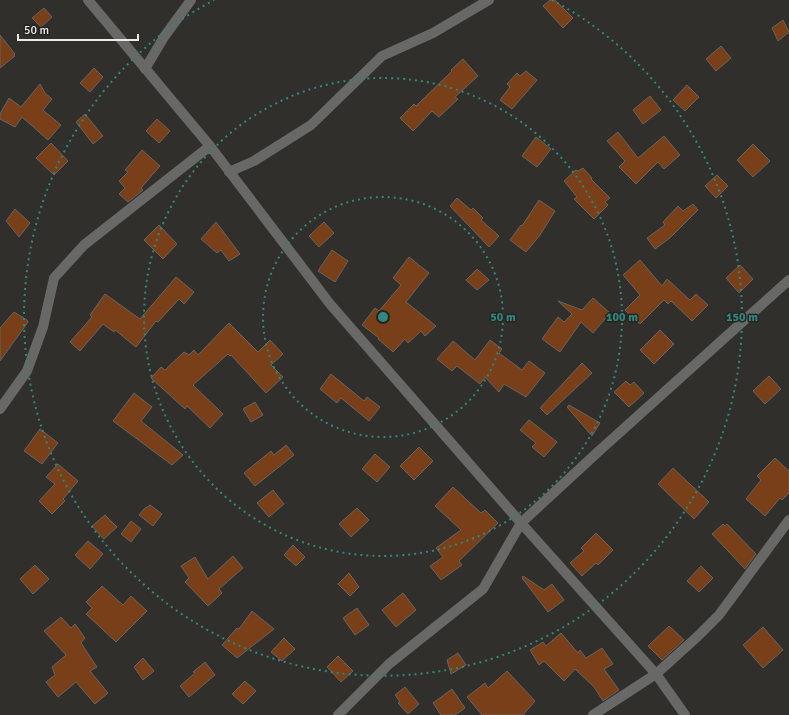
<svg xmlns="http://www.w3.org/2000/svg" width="789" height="715" font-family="Signika,sans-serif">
<rect width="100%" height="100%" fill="#312f2b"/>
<g fill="#783f19" stroke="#686461">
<path d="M550,0H555L573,18L563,28L543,6Z"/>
<path d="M44,8L52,17L41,27L32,18Z"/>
<path d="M783,20L789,32L778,41L772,28Z"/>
<path d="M0,35L15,54L14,55L15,56L0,68Z"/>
<path d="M721,46L731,58L716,71L706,59Z"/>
<path d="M463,59L478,76L455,97L458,99L439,117L432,111L413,131L400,118L414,104L416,106L452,71L451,70Z"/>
<path d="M94,68L103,77L90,92L80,83Z"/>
<path d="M526,71L537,80L512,109L500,100L510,87L507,84L517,73L520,76Z"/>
<path d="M40,84L45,93L52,99L43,110L61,125L48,140L22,117L15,127L0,119V114L9,98L21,107Z"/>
<path d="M687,85L699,97L685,111L673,100Z"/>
<path d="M650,96L661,110L643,124L633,110Z"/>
<path d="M85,114L103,136L93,144L76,122Z"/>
<path d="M157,119L170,131L159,143L146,131Z"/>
<path d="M618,132L638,158L664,136L680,155L664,169L658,162L636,184L619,167L625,161L607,141Z"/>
<path d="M536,137L551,149L537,167L522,156Z"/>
<path d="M51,143L68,161L54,175L36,158Z"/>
<path d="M753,144L770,161L753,177L737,160Z"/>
<path d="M142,150L160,166L141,188L143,190L128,202L119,194L125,188L119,181L128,172L125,170Z"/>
<path d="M583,168L592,178L591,179L610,198L605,202L608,205L594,219L574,199L577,197L564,181L576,170L578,171Z"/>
<path d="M717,175L728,186L716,198L705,186Z"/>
<path d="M457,198L471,210L473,208L483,218L481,220L499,236L489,247L450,206Z"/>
<path d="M539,200L555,211L540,235L526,252L510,240L521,225L522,226Z"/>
<path d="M693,204L698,210L671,237L655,249L647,238L665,225L663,222L678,206L683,211Z"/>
<path d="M15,209L30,223L19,237L6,221Z"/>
<path d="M216,222L240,254L229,261L221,250L217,253L201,239Z"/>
<path d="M324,222L334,233L319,247L309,236Z"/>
<path d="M159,225L177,244L163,259L144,240Z"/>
<path d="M332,250L348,261L335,282L318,271Z"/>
<path d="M409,257L429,273L406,302L436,326L425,336L421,331L408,343L405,339L393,352L378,339L379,338L362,325L375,308L379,311L401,285L393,278Z"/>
<path d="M640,260L662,286L667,279L690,300L696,294L708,305L692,321L671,301L668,304L664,300L640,324L625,310L640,295L623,275Z"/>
<path d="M740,265L753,279L739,293L726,278Z"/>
<path d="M477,269L489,280L477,290L466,280Z"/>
<path d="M176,277L194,292L184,304L179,299L158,322L156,321L136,347L115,330L114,332L103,324L80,351L70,342L92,317L90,315L105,294L140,319Z"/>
<path d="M593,298L610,313L593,333L581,322L560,352L542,339L558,317L564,322L572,314L558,301L582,310Z"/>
<path d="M14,312L27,320L28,322L0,361V328Z"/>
<path d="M229,323L258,352L270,340L283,354L271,365L283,377L266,393L231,355L230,356L228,354L193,385L223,414L210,428L187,406L185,409L151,378L161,367L165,370L184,352L189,355L194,350L198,355Z"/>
<path d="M660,330L674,344L654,364L640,350Z"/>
<path d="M490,340L502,349L499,353L522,370L529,361L545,373L526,397L504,384L499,392L485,377L480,384L457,366L452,371L437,359L453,341L475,360Z"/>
<path d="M582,363L592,373L547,415L540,408Z"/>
<path d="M331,374L364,401L367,397L380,407L369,421L341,398L337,403L320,389Z"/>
<path d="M769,376L781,389L765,404L753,391Z"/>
<path d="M626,381L630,385L634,382L644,393L629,407L614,392Z"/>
<path d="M134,393L152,407L141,421L183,455L172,465L113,421Z"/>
<path d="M255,402L263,415L251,422L243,409Z"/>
<path d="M569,405L600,423L592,436L567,407Z"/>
<path d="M529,420L557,442L544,457L532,447L536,443L520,430Z"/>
<path d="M40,429L58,443L42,464L24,451Z"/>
<path d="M286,445L294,455L255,486L244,473L271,451L274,455Z"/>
<path d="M419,447L433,461L414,480L400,466Z"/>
<path d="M375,454L390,467L377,482L362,469Z"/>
<path d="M775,458L789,471V493L782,500L780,498L765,516L746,499L761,480L757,476Z"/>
<path d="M58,464L78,481L63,499L65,501L52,514L39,501L55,484L46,477Z"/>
<path d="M673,468L709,502L694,519L658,484Z"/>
<path d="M453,487L481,513L485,510L498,523L459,561L462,565L441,580L430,566L443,557L436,548L461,530L435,506Z"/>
<path d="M273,490L284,504L269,517L257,503Z"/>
<path d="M150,505L162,514L153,526L139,515L144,509Z"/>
<path d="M357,508L369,520L351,537L339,524Z"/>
<path d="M105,515L117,527L104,539L92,526Z"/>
<path d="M131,521L141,529L131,542L121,534Z"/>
<path d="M723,524L725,526L727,524L756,554L745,569L712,534Z"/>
<path d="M596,533L613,550L598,565L596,563L582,576L570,563L584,551L581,548Z"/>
<path d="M88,541L103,554L90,569L75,555Z"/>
<path d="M293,545L305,557L296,566L284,555Z"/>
<path d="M233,556L243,568L219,589L222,593L208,606L185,582L189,578L181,566L195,557L208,579Z"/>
<path d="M35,565L49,579L33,594L20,579Z"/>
<path d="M701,566L713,578L699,592L687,581Z"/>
<path d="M349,573L359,587L350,596L338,584Z"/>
<path d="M523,576L544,590L552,584L564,600L548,612L522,578Z"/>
<path d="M102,586L123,605L131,596L147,611L116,642L86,614L92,608L86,602Z"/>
<path d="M403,593L416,610L396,627L382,610Z"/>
<path d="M357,608L369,625L355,635L343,618Z"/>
<path d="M252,611L274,629L237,658L222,645L237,628L239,629Z"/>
<path d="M61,617L71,628L75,624L85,638L81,643L97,667L90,671L108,693L95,704L76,682L58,697L46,682L55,675L52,667L66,655L44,631Z"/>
<path d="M669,626L684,640L662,660L648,646Z"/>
<path d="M763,627L783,650L763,668L743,645Z"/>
<path d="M561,633L578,653L580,650L586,658L602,648L613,664L604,669L619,690L603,701L594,687L575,669L564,681L544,661L539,665L530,650L543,642L546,646Z"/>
<path d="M284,638L295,649L282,661L271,652Z"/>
<path d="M458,653L466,665L451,674L447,660Z"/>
<path d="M338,656L353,671L341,682L327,667Z"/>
<path d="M143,658L154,671L143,680L134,667Z"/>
<path d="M205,662L215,675L189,697L180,686L195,673L193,672Z"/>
<path d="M507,671L535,701L523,715H482L467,697L485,683L488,688Z"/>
<path d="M245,681L256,691L243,704L232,694Z"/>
<path d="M405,687L419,704L408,714L398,703L400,702L395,695Z"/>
<path d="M452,689L465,708L455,715H441L433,703Z"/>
</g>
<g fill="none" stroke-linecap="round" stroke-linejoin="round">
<g stroke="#686866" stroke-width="10">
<path d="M88,0L210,146L330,304L521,523L656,674L685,715"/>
<path d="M145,69L164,37L191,0"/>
<path d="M229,172L254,161L311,125L382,56L433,33L489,0"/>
<path d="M0,409L27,371L43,327L54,278L84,245L210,146"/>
<path d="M338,715L389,664L483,589L521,523L599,451L789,280"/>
<path d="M593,715L656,674L697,637L719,615L789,520"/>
</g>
</g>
<g fill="none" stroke="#308880" stroke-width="2" stroke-dasharray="2 4">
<circle cx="383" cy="317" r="120"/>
<circle cx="383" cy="317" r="239"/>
<path d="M552 0A359 359 0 1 1 214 0"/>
</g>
<circle cx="383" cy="317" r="6" fill="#308880" stroke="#272522" stroke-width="2"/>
<g font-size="12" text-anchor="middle" font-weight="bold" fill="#308880" stroke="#272522" stroke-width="3" stroke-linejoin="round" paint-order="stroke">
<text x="503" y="321">50 m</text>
<text x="622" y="321">100 m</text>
<text x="742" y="321">150 m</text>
</g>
<path d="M18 34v6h120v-6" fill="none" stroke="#edebe9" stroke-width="2"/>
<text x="24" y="34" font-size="12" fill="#edebe9" stroke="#272522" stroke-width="3" paint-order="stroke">50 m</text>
</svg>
